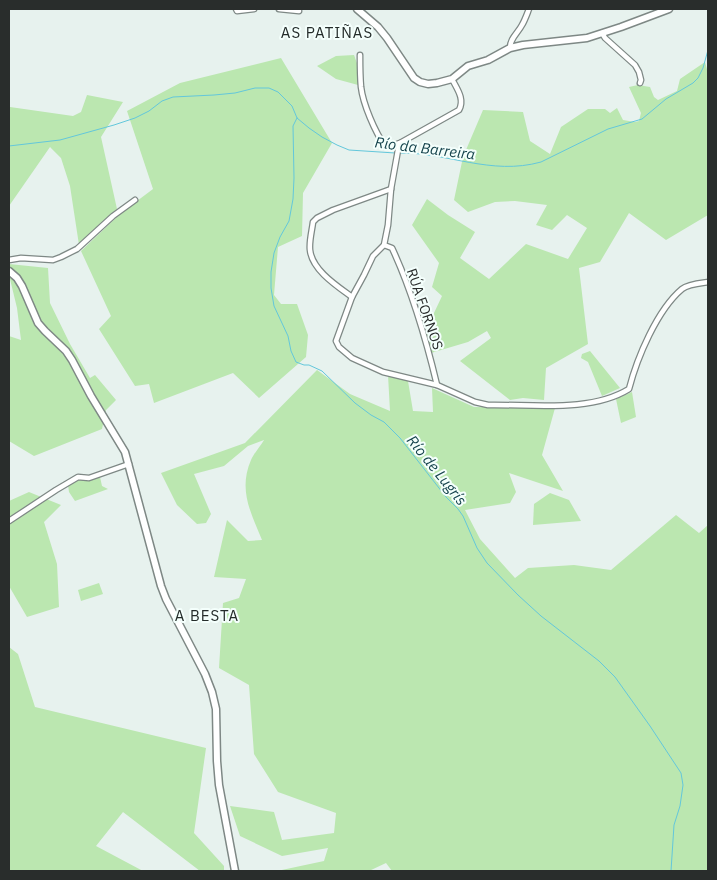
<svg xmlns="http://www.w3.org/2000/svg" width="717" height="880" font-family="'IBM Plex Sans',sans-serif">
<rect width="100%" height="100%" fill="#e7f2ee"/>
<g fill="#bbe7b0">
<path d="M354,55L358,66V85L336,79L317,66L336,56Z"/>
<path d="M281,58L332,143L303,193L302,236L278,247L274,295L281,304H297L308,335L306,357L259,398L233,373L154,403L149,384L135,386L99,329L111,316L81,251L121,213L153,189L127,111L180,83Z"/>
<path d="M705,62L708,73V215L666,240L629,213L600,262L579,268L588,344L546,368L544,400L523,398L510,400L460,361L491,338L487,331L468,342L431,353L426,330L442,296L432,287L439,263L412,225L427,199L448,215L475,232L460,258L489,279L526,244L568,259L587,228L567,215L552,230L536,225L547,205L515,201L495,202L468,212L454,200L463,157L483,110L523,112L530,141L550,154L561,127L588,109H605L610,113L617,108L623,120L635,122L639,121L641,113L629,87L638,85L650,87L654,97L658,100L677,91L680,79Z"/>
<path d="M87,95L123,102L101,137L117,209L79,245L70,186L61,158L50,147L9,206V108L10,107L73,116L81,112Z"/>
<path d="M9,264L48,268L50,303L70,344L90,378L95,375L116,400L106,410L102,429L34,456L9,441V336L21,340L17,308L9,275Z"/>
<path d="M590,351L620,388L602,396L588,362L581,358L582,354Z"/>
<path d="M317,370L350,394L390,411L388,375L408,381L413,411L433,412L432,388L474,407L555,408L542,455L563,491L509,473L516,492L510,503L465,510L480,539L515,578L528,568L574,565L611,570L676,515L699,533L708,525V871H392L386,863L369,871H277L324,861L328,848L282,856L240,836L230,806L274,812L282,840L334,833L336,813L278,792L254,754L249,685L219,668L223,603L239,598L246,579L214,577L227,520L248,541L262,540C251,513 238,490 251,460C254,453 260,447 264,440L248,446L224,466L194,474L211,514L206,523L197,524L177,505L161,473L245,443Z"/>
<path d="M632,392L636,417L621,423L616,399Z"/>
<path d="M100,477L102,486L108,489L75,501L69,492L68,485L78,479L89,480Z"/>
<path d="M29,492L61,505L44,522L57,564L59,607L27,617L9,586V501Z"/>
<path d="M550,493L569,500L581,521L533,525L534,504Z"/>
<path d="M99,583L103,594L81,601L78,590Z"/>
<path d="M9,647L18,654L35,707L206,748L194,833L224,866V871H200L123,812L96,846L143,871H9Z"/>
</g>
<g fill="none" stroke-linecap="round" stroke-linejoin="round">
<g stroke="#63c7db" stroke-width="1">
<path d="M297,118L293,126L294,178L293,199L289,221L280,237L274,253L271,272V288L274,306L288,336L291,351L296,362L304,365H309L322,371L355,403L371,415L384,422L400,438L446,497L458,509L463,516L477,548L487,563L518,595L541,616L599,661L615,677L650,726L681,773L683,785L680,806L674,825L671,871"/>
<path d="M9,146L60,140L114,125L135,118L149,111L162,101L173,97L214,95L235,93L255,88H269L278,92L292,106L297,118L309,128L322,137L337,145L349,150L395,153"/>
<path d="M399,153C447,152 491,176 541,162L608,129L642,119L666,99L693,83L698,78L703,68L708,50"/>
</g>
<defs>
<g id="street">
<path d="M236,9L237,11L254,9"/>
<path d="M279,9L299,11L298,9"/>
<path d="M602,33L605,38L635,65L639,72L641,80L640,83"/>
<path d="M510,48C510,38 518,33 522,25C525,20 527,14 529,9"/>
<path d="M360,55C360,65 360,76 361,87C363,104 375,132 385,146H391L400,143L459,110C465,99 457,89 452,79"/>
<path d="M400,143L398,150L391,189L388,225L384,245L373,256L364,275L352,297L336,341L339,347L352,358L383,372L437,385L475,402L488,405C532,404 590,413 629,389C637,358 657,310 682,289C688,284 701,283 708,282"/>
<path d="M384,245L392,248C412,291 426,339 437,385"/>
<path d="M9,260L21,258L53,260L61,257L77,249L113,216L135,200"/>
<path d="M352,297C337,286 312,270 310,250C309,241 312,231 313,222L317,218L333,210L391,189"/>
<path d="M9,521L56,490L78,477L89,478L129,464"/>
</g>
<g id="secondary">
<path d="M357,9L378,27L387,38L414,78L420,82L428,84L437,83L452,79L468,66L488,60L510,48L523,45L587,38L621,27L669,9"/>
<path d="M9,271L17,278L22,286L38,323L45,331L66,351L72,360L91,396L125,452L161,586L166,599L205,674L212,692L216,709L217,761L219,785L235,871"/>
</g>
</defs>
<use href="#street" stroke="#7e8885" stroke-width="7"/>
<use href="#secondary" stroke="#7e8885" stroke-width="9"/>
<use href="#street" stroke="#fff" stroke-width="4.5"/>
<use href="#secondary" stroke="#fff" stroke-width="6"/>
</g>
<g text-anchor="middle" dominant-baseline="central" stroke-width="4" stroke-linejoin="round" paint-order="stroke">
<g font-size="14" fill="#292d2c" stroke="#f4fffc">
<text transform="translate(425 309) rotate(71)">RÚA FORNOS</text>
</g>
<g font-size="15" letter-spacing="1" fill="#242c2a" stroke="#f4fffc">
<text x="327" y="32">AS PATIÑAS</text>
<text x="207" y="615">A BESTA</text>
</g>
<g font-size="15" font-style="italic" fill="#15434c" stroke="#f4fffc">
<text transform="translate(425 148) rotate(7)">Río da Barreira</text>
<text transform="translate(437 470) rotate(51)">Río de Lugrís</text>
</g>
</g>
<rect width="717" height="880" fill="none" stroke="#292d2c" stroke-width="20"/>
</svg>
